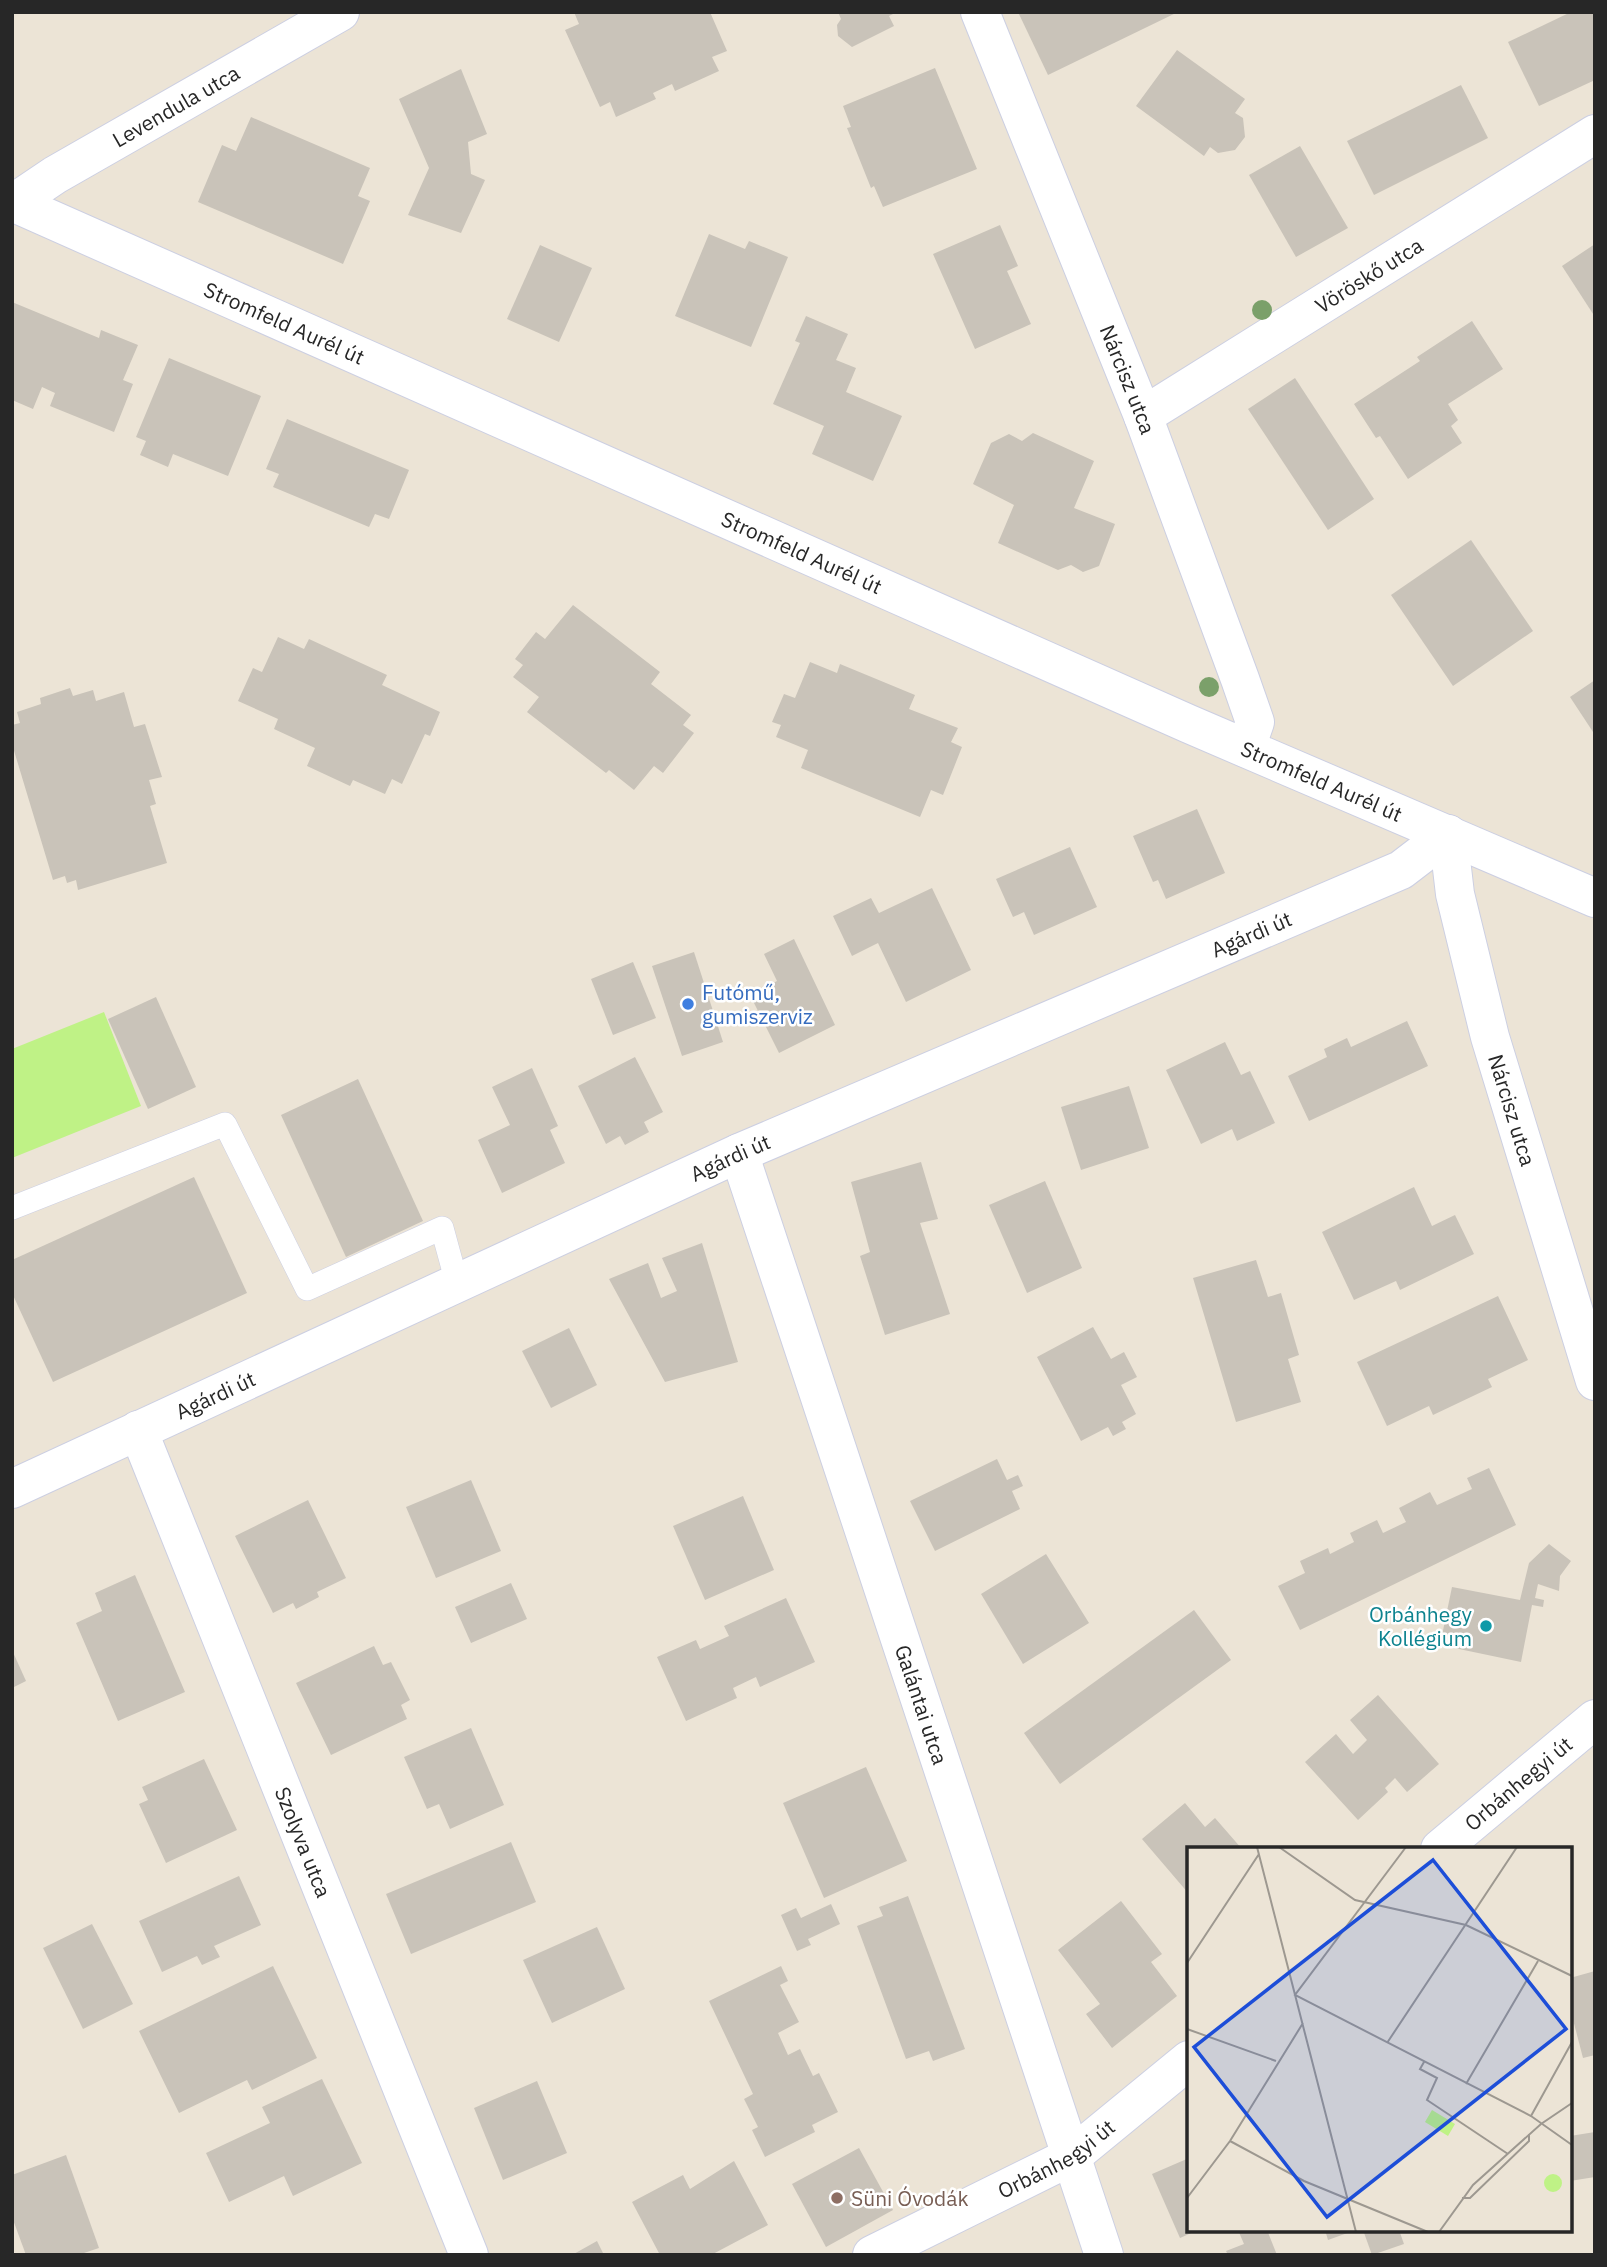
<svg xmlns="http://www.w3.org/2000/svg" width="1607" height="2267" font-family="'IBM Plex Sans',sans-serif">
<rect width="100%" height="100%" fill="#ece4d6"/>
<path fill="#bff286" d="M104,1012L141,1106L12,1158V1049Z"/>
<g fill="#c9c3b9">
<path d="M574,12H710L727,51L712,57L719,71L675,91L672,84L653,93L656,99L616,117L610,102L600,107L565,30L579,24Z"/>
<path d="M838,12H897L889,16L894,26L852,47L838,36L837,25L841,19Z"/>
<path d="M1018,12H1178L1048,75Z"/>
<path d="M1571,12H1595V80L1539,106L1508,42Z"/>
<path d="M1177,50L1245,99L1235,113L1243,118L1245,137L1235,150L1218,153L1210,147L1204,156L1136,106Z"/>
<path d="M935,68L977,169L883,207L874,186L871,188L847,128L851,127L843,106Z"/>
<path d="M461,69L487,134L468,142L471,174L485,180L461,233L408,215L429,168L399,99Z"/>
<path d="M1461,85L1488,138L1374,195L1347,141Z"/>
<path d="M251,117L370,168L358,196L370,201L343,264L198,202L222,145L236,151Z"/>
<path d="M1300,146L1348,228L1296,257L1249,175Z"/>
<path d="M1000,225L1018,266L1007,271L1031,324L975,349L933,254Z"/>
<path d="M709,234L745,249L749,241L788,257L751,347L675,316Z"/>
<path d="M1595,244V317L1562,266Z"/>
<path d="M540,245L592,268L559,342L507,319Z"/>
<path d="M12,302L99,338L101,330L138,345L123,380L133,384L114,432L50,406L55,393L42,387L33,409L12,400Z"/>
<path d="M806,316L848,334L836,360L856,368L846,392L902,416L873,481L812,454L824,426L773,404L800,343L795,341Z"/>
<path d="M1472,321L1503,369L1448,404L1458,420L1451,426L1462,443L1408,479L1380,436L1376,438L1354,404L1420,361L1417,357Z"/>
<path d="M169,358L261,396L228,476L173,454L168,467L140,455L146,441L136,437Z"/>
<path d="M1295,378L1374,499L1328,530L1248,409Z"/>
<path d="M287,419L409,470L389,519L375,514L369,527L273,487L279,474L266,469Z"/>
<path d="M1033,433L1094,461L1074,508L1115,524L1099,566L1083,572L1071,565L1058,570L998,543L1014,505L973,484L991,443L1009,434L1022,441Z"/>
<path d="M1471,540L1533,631L1453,686L1391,595Z"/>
<path d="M573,605L660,672L651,684L691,715L683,725L694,733L663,773L654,766L634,790L609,770L606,773L527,712L539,697L513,677L523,665L515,659L536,632L545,639Z"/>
<path d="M278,637L304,649L309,639L387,675L382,685L440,712L430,736L425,734L402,784L392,779L385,794L353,780L350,786L307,766L315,748L274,729L278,719L238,701L253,668L262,672Z"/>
<path d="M810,662L837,673L840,664L915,695L909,709L958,728L951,742L962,747L943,795L931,790L920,817L801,768L808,750L776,737L781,725L772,722L784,694L795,698Z"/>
<path d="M1595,680V735L1570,697Z"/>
<path d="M70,688L73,696L93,690L96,701L124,692L134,727L145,724L162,777L149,780L156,804L150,806L167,863L78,890L76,880L67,883L65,876L53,880L12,744V725L20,723L17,712L41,704L40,698Z"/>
<path d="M1197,809L1225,873L1166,899L1158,880L1153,882L1133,836Z"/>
<path d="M1070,847L1097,907L1034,935L1024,912L1013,917L996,879Z"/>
<path d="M932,888L971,970L906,1002L878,943L852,956L833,916L871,898L879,913Z"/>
<path d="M794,939L835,1025L779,1053L750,995L777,981L764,954Z"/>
<path d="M694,952L723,1042L682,1056L652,966Z"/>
<path d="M633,962L656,1018L613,1035L591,979Z"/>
<path d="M156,997L196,1087L148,1109L108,1019Z"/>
<path d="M1407,1021L1428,1066L1309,1121L1288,1076L1327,1057L1324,1049L1347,1038L1351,1047Z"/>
<path d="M1225,1042L1241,1075L1250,1071L1275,1123L1237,1141L1232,1129L1201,1144L1166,1070Z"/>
<path d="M635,1057L663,1112L644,1122L649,1132L625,1145L620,1136L606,1144L578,1086Z"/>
<path d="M532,1068L558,1126L550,1130L565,1163L502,1193L478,1140L510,1125L492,1087Z"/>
<path d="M358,1079L423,1221L346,1257L281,1115Z"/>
<path d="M1129,1086L1149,1148L1081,1170L1061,1107Z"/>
<path d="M921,1162L938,1219L920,1223L950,1314L885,1335L860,1256L870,1252L851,1182Z"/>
<path d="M194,1177L247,1293L53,1382L12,1293V1260Z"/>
<path d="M1045,1181L1082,1268L1027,1293L989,1205Z"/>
<path d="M1414,1187L1432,1226L1455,1215L1474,1254L1400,1290L1396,1281L1354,1300L1322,1232Z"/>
<path d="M702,1243L738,1362L665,1382L609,1279L648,1263L661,1298L677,1291L662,1258Z"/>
<path d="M1256,1260L1268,1297L1281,1293L1299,1355L1288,1359L1301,1402L1236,1422L1193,1278Z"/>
<path d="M1498,1296L1528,1360L1488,1379L1492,1387L1433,1415L1429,1406L1387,1426L1357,1362Z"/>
<path d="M1093,1327L1111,1359L1124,1352L1137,1377L1121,1385L1136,1414L1122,1422L1126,1429L1113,1436L1108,1427L1081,1441L1037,1357Z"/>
<path d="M569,1328L597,1385L551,1408L522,1351Z"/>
<path d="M997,1459L1007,1480L1018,1475L1023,1486L1012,1491L1020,1509L935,1551L910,1501Z"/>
<path d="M1489,1468L1516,1525L1300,1630L1278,1586L1305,1573L1300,1561L1328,1548L1330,1554L1354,1542L1350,1533L1377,1520L1383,1533L1406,1522L1399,1508L1430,1492L1437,1505L1472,1489L1467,1478Z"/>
<path d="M471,1480L501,1551L436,1578L406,1507Z"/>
<path d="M743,1496L774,1570L705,1600L673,1526Z"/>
<path d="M308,1500L346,1578L317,1592L319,1597L296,1609L293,1603L273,1613L235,1536Z"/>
<path d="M1549,1544L1571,1561L1560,1576L1559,1591L1538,1584L1535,1598L1544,1600L1543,1607L1532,1605L1521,1662L1440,1645L1452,1587L1520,1600L1529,1563Z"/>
<path d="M1046,1554L1089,1623L1023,1664L981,1594Z"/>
<path d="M135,1575L185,1692L118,1721L76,1623L102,1611L95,1593Z"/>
<path d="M511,1583L527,1619L471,1643L455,1607Z"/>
<path d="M786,1598L815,1662L760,1687L756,1677L733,1688L737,1698L686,1721L657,1657L696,1640L700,1649L729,1636L724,1626Z"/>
<path d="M1194,1610L1231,1660L1060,1784L1024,1733Z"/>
<path d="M374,1646L383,1665L391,1662L410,1700L401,1705L407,1719L331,1755L296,1683Z"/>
<path d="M12,1650L26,1681L12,1688Z"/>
<path d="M1378,1695L1439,1764L1407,1792L1395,1778L1385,1788L1388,1792L1358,1820L1305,1762L1336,1734L1353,1754L1367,1740L1350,1720Z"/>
<path d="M471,1728L504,1805L450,1829L439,1804L427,1809L404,1757Z"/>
<path d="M204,1759L237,1830L166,1863L139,1804L148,1800L142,1787Z"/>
<path d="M866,1767L907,1861L824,1898L783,1803Z"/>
<path d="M1185,1803L1205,1827L1215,1818L1242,1849H1189V1894L1142,1839Z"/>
<path d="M511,1842L536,1902L411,1954L386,1894Z"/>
<path d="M239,1876L261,1925L214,1946L220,1957L202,1965L197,1956L162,1972L139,1921Z"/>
<path d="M908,1896L965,2049L933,2061L929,2051L906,2059L857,1926L883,1916L879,1907Z"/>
<path d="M1121,1901L1162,1954L1151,1962L1177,1996L1112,2048L1086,2014L1100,2004L1058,1950Z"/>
<path d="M831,1904L840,1924L808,1939L811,1945L797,1951L781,1915L796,1908L801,1918Z"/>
<path d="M92,1924L133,2004L83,2029L43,1948Z"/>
<path d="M597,1927L625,1989L552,2023L523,1960Z"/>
<path d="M273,1966L317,2058L252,2090L247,2080L179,2113L139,2031Z"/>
<path d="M781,1966L788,1981L780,1985L799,2022L778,2033L788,2055L800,2049L813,2076L819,2073L838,2112L812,2125L815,2132L765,2157L752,2130L758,2127L744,2099L753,2094L709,2001Z"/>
<path d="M1595,1971V2055L1583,2058L1570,2008V1978Z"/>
<path d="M322,2079L362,2163L293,2196L284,2176L229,2202L206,2153L270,2123L262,2107Z"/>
<path d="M537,2081L567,2153L503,2180L474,2108Z"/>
<path d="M1595,2132V2177L1570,2181V2136Z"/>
<path d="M859,2148L893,2210L826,2247L792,2184Z"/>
<path d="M66,2155L99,2248L78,2255H26L12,2217V2175Z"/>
<path d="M1189,2158V2230H1198L1180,2238L1152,2174Z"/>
<path d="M734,2161L768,2225L711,2255H660L632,2202L683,2175L690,2189Z"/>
<path d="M1238,2230H1267L1277,2255H1228L1226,2251L1244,2244Z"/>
<path d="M1325,2230H1353V2231L1328,2240Z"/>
<path d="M1363,2230H1399L1404,2244L1372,2255Z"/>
<path d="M597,2241L604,2255H572Z"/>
</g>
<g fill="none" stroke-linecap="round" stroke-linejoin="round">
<defs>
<path id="lane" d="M12,1208L225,1124L307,1289L442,1228L457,1283"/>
<g id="street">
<path id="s1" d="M980,12L1143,416L1240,679L1255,722L1246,748"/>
<path id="s2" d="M12,204L55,175L340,12"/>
<path id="s3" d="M1143,416L1595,134"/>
<path id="s4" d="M1448,834L1455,894L1490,1037L1595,1381"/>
<path id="s5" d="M739,1153L1104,2255"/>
<path id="s6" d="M138,1430L469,2255"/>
<path id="s7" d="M12,1489L739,1153L1401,870L1448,834"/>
</g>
<g id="secondary">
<path id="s8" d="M12,202L1189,724L1595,898"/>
<path id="s9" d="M1440,1849L1595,1719"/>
<path id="s10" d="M872,2255L1072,2156L1189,2060"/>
</g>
</defs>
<use href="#lane" stroke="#cccfe2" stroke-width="24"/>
<use href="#street" stroke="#cccfe2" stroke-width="40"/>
<use href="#secondary" stroke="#cccfe2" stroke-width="40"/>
<use href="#lane" stroke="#fff" stroke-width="23"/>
<use href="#street" stroke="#fff" stroke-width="38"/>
<use href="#secondary" stroke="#fff" stroke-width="38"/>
</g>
<g fill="#7ba06a">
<circle cx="1262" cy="310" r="10"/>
<circle cx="1209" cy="687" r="10"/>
</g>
<circle fill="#3f7fe0" stroke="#fff" stroke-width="2.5" cx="688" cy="1004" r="7"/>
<circle fill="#0f9aa8" stroke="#fff" stroke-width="2.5" cx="1486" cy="1626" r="7"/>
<circle fill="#8d6e63" stroke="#fff" stroke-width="2.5" cx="837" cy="2198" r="7"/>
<g text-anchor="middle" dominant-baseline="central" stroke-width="5" stroke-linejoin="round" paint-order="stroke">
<g font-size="21" fill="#272727" stroke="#fff">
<text stroke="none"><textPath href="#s2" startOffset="191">Levendula utca</textPath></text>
<text stroke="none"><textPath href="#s3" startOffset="266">Vöröskő utca</textPath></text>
<text stroke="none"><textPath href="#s8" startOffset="298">Stromfeld Aurél út</textPath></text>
<text stroke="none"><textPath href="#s1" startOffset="396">Nárcisz utca</textPath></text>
<text stroke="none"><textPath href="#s8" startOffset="864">Stromfeld Aurél út</textPath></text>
<text stroke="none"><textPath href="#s8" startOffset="1432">Stromfeld Aurél út</textPath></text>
<text stroke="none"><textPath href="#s7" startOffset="1358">Agárdi út</textPath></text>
<text stroke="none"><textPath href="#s4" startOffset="284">Nárcisz utca</textPath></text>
<text stroke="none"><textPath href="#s7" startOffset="791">Agárdi út</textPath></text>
<text stroke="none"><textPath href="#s7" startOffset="224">Agárdi út</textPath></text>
<text stroke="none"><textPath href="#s5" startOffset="581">Galántai utca</textPath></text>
<text stroke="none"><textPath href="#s9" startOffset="102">Orbánhegyi út</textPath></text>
<text stroke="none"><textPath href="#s6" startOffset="444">Szolyva utca</textPath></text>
<text stroke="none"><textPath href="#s10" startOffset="208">Orbánhegyi út</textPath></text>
</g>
<g font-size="21" fill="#366cbe" stroke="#fff" text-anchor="start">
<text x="702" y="992">Futómű,<tspan x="702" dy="24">gumiszerviz</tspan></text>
</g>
<g font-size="21" fill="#0d838f" stroke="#fff" text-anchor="end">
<text x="1472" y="1614">Orbánhegy<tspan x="1472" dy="24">Kollégium</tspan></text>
</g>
<g font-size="21" fill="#785e54" stroke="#fff" text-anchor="start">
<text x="851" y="2198">Süni Óvodák</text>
</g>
</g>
<g transform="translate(1187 1847)">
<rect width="385" height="385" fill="#ece4d6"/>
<path d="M245,263L268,277L261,289L238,275ZM357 336a9 9 0 1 1 18 0a9 9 0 1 1-18 0Z" fill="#bff286"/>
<path fill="none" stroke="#9d9890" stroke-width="2" d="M70,0L169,385M92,0L168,53L279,78L385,129M219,0L108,148L344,269L385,298M0,116L72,7M0,182L89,214M200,196L330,0M237,215L233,222L250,231L240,253L321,307M279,237L351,114M344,269L385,195M43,294L117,334L241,385M0,351L43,294L116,176M275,351H283L342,294V287M252,385L286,338L354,277L385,256"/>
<path fill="#1d4ed8" fill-opacity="0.15" stroke="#1d4ed8" stroke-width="3.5" d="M246,13L379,182L140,370L7,200Z"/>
<rect width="385" height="385" fill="none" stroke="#272727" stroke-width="3.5"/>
</g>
<rect width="1607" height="2267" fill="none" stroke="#272727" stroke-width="28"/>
</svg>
